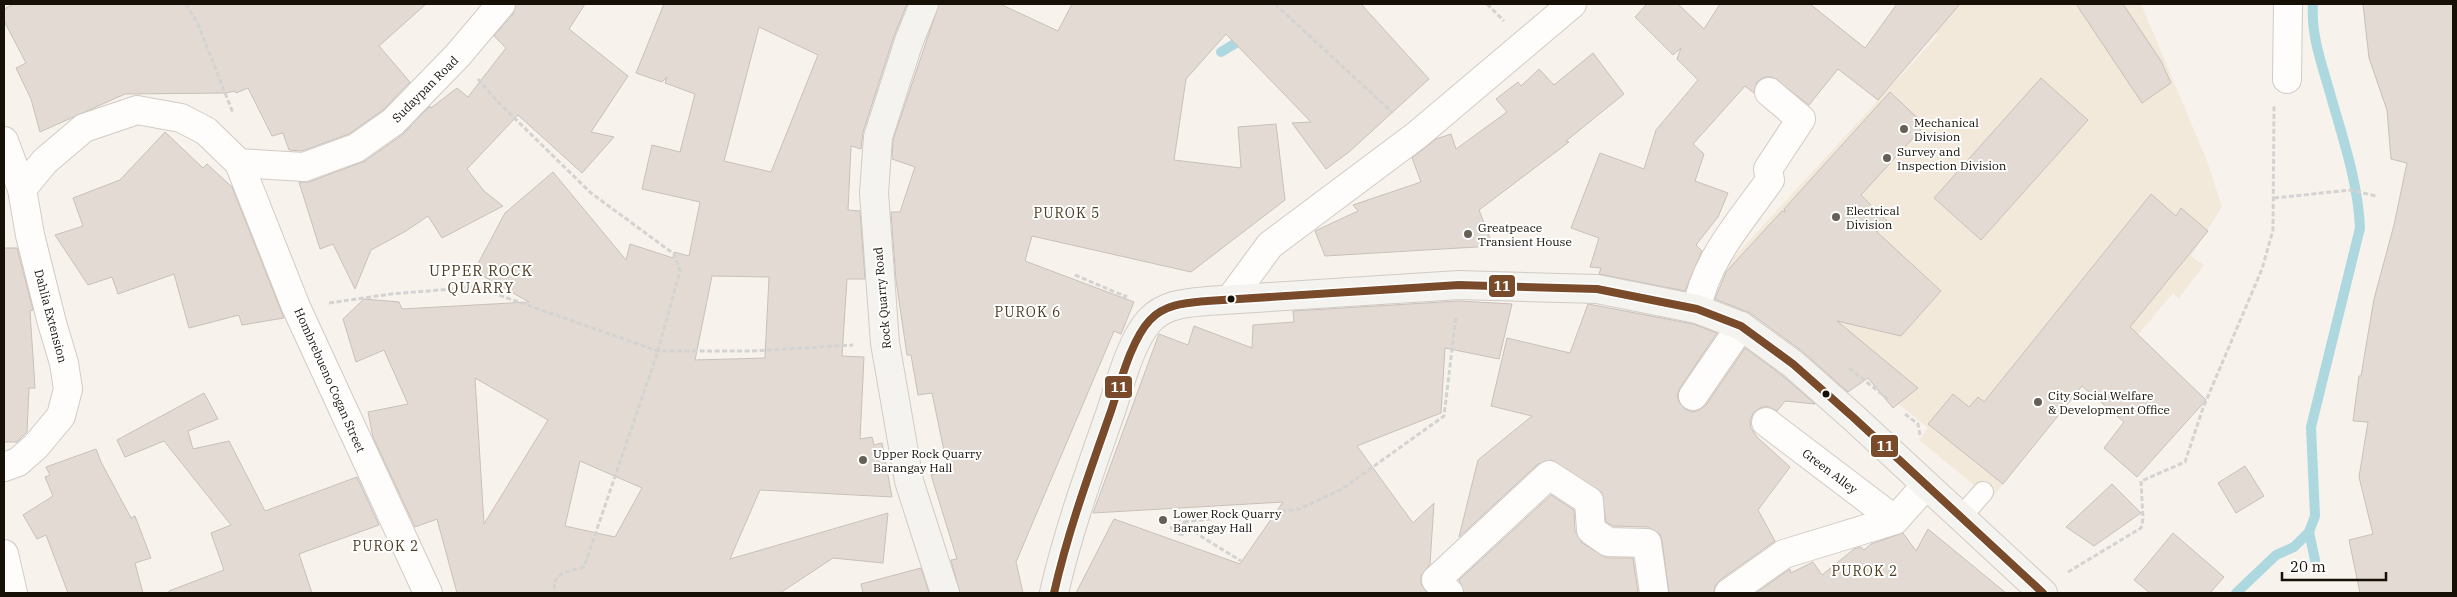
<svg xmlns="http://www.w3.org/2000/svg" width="2457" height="597" font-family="'IBM Plex Serif',serif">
<rect width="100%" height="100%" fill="#f7f2ec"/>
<path fill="#f2e9db" d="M1909,4H2141L2207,161L2222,207L2191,256L2204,265L2179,298L2173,293L2126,349L2118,342L1991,499L1919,440L1928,428L1863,375L1759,297L1725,267L1938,35Z"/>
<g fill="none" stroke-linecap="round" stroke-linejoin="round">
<g stroke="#aed8df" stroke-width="10">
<path d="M1221,52L1246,37"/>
<path d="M2309,532L2315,560"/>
<path d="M2236,593L2276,555L2294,547L2309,532L2315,516L2311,427L2360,228C2358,180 2341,133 2328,86C2320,59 2311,33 2313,4"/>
</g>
</g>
<g fill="#e3dbd3" stroke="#c8c0ba" fill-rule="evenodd">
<path d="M14,4H426L379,46L410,82L383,110L349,134L302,151L289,150L283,133L272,136L248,88L236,93L235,91L226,93L125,94L40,132L31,99L16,68L26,63L4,21V9Z"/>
<path d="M516,4H585L569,29L628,76L591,132L614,137L582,173L518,115L467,169L484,191L503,206L442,238L428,216L406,231L371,250L355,289L333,244L320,249L299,182H309L365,161L402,135L430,106L431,108L457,88L468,97L506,48L494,36L513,14Z"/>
<path d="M664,4H907L894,36L863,132L861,149L851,146L848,210L860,211L865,279H847L842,356L864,357L860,439L872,437L874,445L882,443L892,497L760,490L730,559L888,513L883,563L833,558L780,593H457L437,519L415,527L373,437L368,412L408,404L384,350L356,362L343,319L364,299L399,302L402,309L529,302L474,271L505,213L553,172L626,260L630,244L673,258L674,252L689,256L700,202L642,189L652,145L680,152L695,94L665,83L667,77L662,82L636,73ZM759,27L818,55L771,172L724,161ZM712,276L769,277L765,358L695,360ZM475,378L548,420L484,524ZM580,461L642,488L615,537L565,526Z"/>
<path d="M939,4H1000L1058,31L1072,4H1361L1429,79L1349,152L1326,169L1292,123L1311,122L1226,34L1186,79L1174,160L1241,168L1238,127L1276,124L1285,200L1191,272L1032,236L1025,261L1134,302L1121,334L1114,331L1016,562L1023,593H960L951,560L957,559L931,475L948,470L932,393L918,395L911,355H907L896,280L891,212H900L915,167L892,159L893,140Z"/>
<path d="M1647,4H1678L1704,29L1720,4H1810L1865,48L1897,4H1960L1878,100L1838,69L1809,105L1772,77H1764L1757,82L1754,93L1745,86L1693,144L1704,154L1695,181L1728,193L1718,217L1696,245L1702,251L1685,291L1599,274L1601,268L1590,267L1599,238L1571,228L1600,153L1644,169L1656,130L1698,80L1677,59L1681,48L1673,55L1635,17Z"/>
<path d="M2076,4H2123L2161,61L2171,83L2142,103Z"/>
<path d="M2363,4H2453V593H2360L2349,540L2373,534L2359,477L2368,422L2353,421L2359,376H2361L2374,299L2394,225L2407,163L2391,159L2387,110L2369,58Z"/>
<path d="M1593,53L1624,94L1566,141L1569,142L1479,210L1493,246L1325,256L1315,231L1358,211L1353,205L1421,182L1412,158L1436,139L1451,134L1456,149L1507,112L1496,99L1518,82L1521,86L1539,69L1554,85Z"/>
<path d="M2041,78L2088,120L1981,240L1934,198Z"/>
<path d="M1890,92L1925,125L1861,195L1887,221L1877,232L1941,291L1901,336L1837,321L1918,388L1893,408L1868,378L1848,392L1802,351L1750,313L1715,299L1726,272L1782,211L1785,212L1784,209Z"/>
<path d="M165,132L203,168L207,164L232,187L284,318L242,325L239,315L189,328L174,274L118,294L112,277L88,285L55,235L83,226L73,198L120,180Z"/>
<path d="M2151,194L2176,216L2181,208L2208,231L2130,327L2206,400L2137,477L2104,448L2124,422L2082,386L2003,484L1928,424L1953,394L1969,407L1978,397L1984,402Z"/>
<path d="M4,248H17L33,310L30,311L35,388H29L27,432L17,442H4Z"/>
<path d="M1459,301L1512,304L1499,359L1445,348L1441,413L1357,446L1413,523L1434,503L1430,564L1421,576V584L1427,593H1076L1114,519L1240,564L1283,502L1093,513L1159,334L1188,345L1194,326L1252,348L1253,325L1294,322L1293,311Z"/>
<path d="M1588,304L1693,324L1717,333L1680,388L1677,395L1679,402L1685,409L1692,412L1699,410L1706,405L1745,348L1783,376L1815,404L1785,401L1777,411L1767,406L1760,408L1753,413L1750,421L1751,428L1757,437L1790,467L1758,510L1775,541L1720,580L1715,586L1714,593H1669L1662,541L1660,534L1648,527L1613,526L1606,522L1602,493L1552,460L1538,464L1459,537L1478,460L1532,416L1491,406L1507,338L1570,353Z"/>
<path d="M204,393L218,419L188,431L193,449L229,441L265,511L357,477L379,525L299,554L312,593H169V591L224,570L211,533L231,525L164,441L125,457L117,440Z"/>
<path d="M96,449L101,462L131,518L135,516L151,558L135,563L143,593H68L46,535L37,539L23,515L53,496L45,477L50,475L46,467Z"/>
<path d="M2245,466L2264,496L2236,513L2218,483Z"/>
<path d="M2112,484L2141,513L2094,546L2066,527Z"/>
<path d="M1551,495L1574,510L1575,531L1582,543L1607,558H1633L1638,593H1464L1459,580Z"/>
<path d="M1928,529L2006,593H1756L1790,569L1791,573L1813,562L1822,575L1854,549L1861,547L1864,550L1871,544L1903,533L1916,551Z"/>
<path d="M2173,533L2224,577L2210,593H2150L2134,580Z"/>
<path d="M921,568L929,593H863L861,584Z"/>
</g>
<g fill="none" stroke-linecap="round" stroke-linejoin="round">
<defs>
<path id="lane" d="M1961,517L1983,492"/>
<g id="street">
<path d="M2287,79L2288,4"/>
<path d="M4,141L22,189L30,235L52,323L64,363L68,389L61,416L36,446L18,462L4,467"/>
<path d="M239,163L296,307L428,593"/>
<path d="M22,189L45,161L84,128L137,110L181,118L206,131L239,163L304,167L356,148L393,122L458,55L501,4"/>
<path d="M1231,298L1270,245L1417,135L1572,4"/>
<path d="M1697,309C1705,260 1742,220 1770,180L1768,169L1801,119L1769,92"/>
<path d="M1693,396L1741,326"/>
<path d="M1766,422L1895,520"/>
<path d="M4,554L13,593"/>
<path d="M1449,593L1436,580L1549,475L1589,501L1591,530L1608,542L1647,543L1654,593"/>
<path d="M1729,593L1784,554L1895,520L1926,485"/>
</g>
<g id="secondary">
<path d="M924,4L909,41L878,137L874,193L885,343L909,481L945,593"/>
<path d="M1054,593C1068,531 1090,471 1111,411C1120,384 1131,340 1150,320C1165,304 1186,303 1207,301L1459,285L1597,289L1697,309L1741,326L1793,364L1854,418L2043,593"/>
</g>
</defs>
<use href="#lane" stroke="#d1cbc3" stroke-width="22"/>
<use href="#street" stroke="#d1cbc3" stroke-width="30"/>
<use href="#secondary" stroke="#d1cbc3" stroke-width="30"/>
<g stroke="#d4d3d1" stroke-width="3" stroke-dasharray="5 2.5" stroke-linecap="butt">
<path d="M186,4L198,24L233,113"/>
<path d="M1275,4L1393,113"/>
<path d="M1487,4L1504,21"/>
<path d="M478,79L500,104L591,193L674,254L680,271L658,351L584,567L562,573L554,582L555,593"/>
<path d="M2274,198L2351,190L2376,196"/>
<path d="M1075,275L1127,297"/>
<path d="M329,303L391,294L476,287L658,351H752L853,345"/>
<path d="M1849,368L1888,399"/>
<path d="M1905,414L1918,424L1920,435"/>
<path d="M1177,517L1202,537L1241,561"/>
<path d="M1170,527L1182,536"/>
<path d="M1182,536L1183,522L1299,509L1342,489L1444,416L1456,316"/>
<path d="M2068,572L2141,528L2143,519L2141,481L2185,462L2203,408L2262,269L2273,230L2274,106"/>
</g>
<use href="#lane" stroke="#fefdfc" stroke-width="20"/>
<use href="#street" stroke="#fefdfc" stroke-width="28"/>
<use href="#secondary" stroke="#f4f3ef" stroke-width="28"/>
<defs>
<path id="bus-1" d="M1054,593C1068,531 1090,471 1111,411C1120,384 1131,340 1150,320C1165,304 1186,303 1207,301L1459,285L1597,289L1697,309L1741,326L1793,364L1854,418L2043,593"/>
</defs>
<use href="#bus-1" stroke="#fff" stroke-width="11"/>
<use href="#bus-1" stroke="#7a4b2a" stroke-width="8"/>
</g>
<g fill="#655f56" stroke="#fff" stroke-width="2">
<circle cx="1904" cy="129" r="5"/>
<circle cx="1887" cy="158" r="5"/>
<circle cx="1836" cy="217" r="5"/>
<circle cx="1468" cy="234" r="5"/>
<circle cx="2038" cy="402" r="5"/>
<circle cx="863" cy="460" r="5"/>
<circle cx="1163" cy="520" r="5"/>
</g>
<g fill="#171006" stroke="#fff" stroke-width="2">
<circle cx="1231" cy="299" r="4.5"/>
<circle cx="1826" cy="394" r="4.5"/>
</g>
<g text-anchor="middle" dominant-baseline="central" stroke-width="4" stroke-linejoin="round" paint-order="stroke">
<g font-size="12" fill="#171006" stroke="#fff">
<text transform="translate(425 89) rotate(-45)">Sudaypan Road</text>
<text transform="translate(882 298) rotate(-95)">Rock Quarry Road</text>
<text transform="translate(51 316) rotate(75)">Dahlia Extension</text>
<text transform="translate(330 380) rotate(66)">Hombrebueno Cogan Street</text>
<text transform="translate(1830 471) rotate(37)">Green Alley</text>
</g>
<g font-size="12" fill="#171006" stroke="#fff" text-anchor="start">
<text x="1914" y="122">Mechanical<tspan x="1914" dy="14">Division</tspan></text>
<text x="1897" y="151">Survey and<tspan x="1897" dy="14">Inspection Division</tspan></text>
<text x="1846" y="210">Electrical<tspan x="1846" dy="14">Division</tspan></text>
<text x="1478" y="227">Greatpeace<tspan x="1478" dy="14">Transient House</tspan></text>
<text x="2048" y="395">City Social Welfare<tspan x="2048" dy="14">&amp; Development Office</tspan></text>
<text x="873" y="453">Upper Rock Quarry<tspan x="873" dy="14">Barangay Hall</tspan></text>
<text x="1173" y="513">Lower Rock Quarry<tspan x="1173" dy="14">Barangay Hall</tspan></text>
</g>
<g font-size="14" letter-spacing="1" fill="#4e3c22" stroke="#fff">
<text x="1067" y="213">PUROK 5</text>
<text x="1028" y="312">PUROK 6</text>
<text x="386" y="546">PUROK 2</text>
<text x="1865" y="571">PUROK 2</text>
</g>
<g font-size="15" letter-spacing="1" fill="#4e3c22" stroke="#fff">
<text x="481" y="270">UPPER ROCK<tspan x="481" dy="17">QUARRY</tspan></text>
</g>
</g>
<g stroke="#fff" stroke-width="2">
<rect x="1488" y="274" width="28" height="24" rx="5" fill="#7a4b2a"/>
<rect x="1104" y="375" width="29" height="24" rx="5" fill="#7a4b2a"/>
<rect x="1870" y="434" width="29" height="24" rx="5" fill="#7a4b2a"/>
</g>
<g font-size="14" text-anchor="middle" font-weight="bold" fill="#fff">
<text x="1502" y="291">11</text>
<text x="1119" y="392">11</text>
<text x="1885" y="451">11</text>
</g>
<rect width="2457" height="597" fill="none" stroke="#171006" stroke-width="10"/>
<path d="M2282 572v8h104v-8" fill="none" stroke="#171006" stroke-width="2.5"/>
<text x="2290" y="572" font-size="15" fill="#171006" stroke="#ffffff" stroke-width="4" paint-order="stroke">20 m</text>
</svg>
